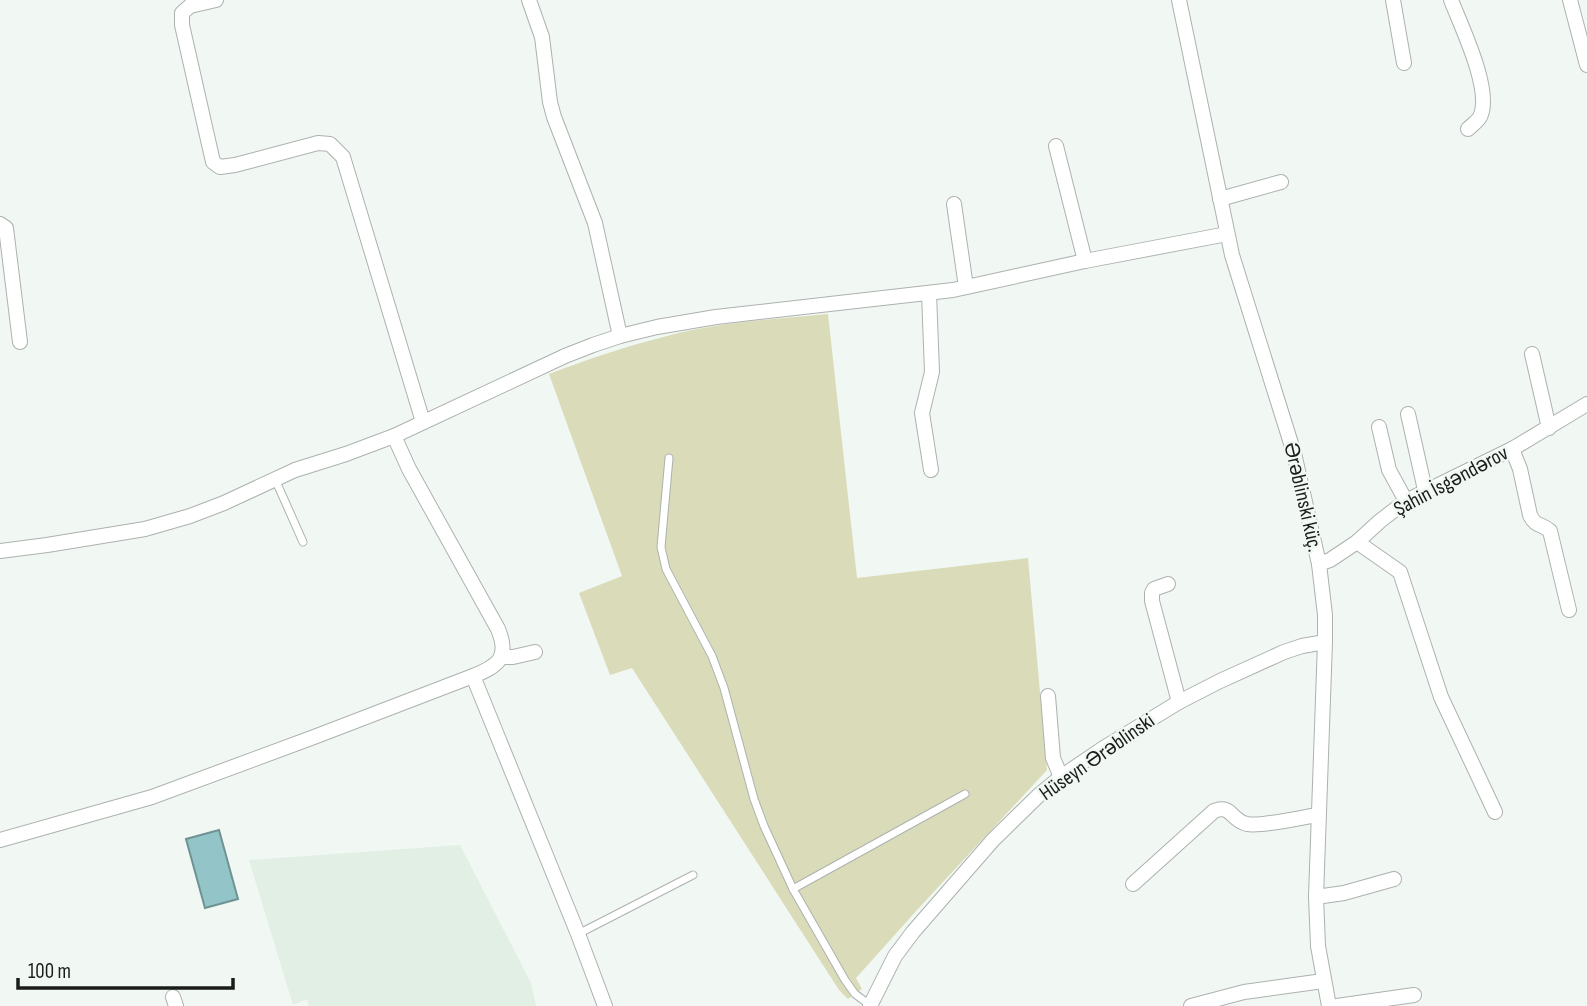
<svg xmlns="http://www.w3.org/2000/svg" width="1587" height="1006" font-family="'Sofia Sans Condensed',sans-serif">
<rect width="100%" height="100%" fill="#f1f7f2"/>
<path fill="#e1efe5" d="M460,845L531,983L536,1006H309L307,999L293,1005L249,860Z"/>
<path fill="#dadcb9" d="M828,314L857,578L1028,558L1047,770L917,910L856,978L862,989L848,999L839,990L632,668L610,675L579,593L622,576L549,374C588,359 627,346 667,336C719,322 775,319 828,314Z"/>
<path fill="#93c4c7" stroke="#6f9293" stroke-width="2" d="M219,830L238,899L205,908L186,839Z"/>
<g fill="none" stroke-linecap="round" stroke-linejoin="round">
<defs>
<g id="lane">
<path d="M669,458L661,547L666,569L712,656L724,688L754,799L764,826L793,889L845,980L855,994L870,1005"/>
<path d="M275,479L303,542"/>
<path d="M793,889L965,794"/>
<path d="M578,934L693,875"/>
</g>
<g id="street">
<path d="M216,0L190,6L182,13V25L213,162L220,167L235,165L318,143L330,144L343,157L423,422"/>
<path d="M529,0L542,37L550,102L554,117L595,223L620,336"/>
<path d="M1179,0L1232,255L1294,453L1319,564L1325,615V642L1316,897L1318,946L1329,1006"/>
<path d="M1393,0L1404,63"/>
<path d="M1451,0C1461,26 1493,91 1480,117C1477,122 1472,125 1468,129"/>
<path d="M1570,0L1587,65"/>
<path d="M1056,146L1085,261"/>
<path d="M1220,199L1281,182"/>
<path d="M954,204L966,287"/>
<path d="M0,224L6,228L20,342"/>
<path d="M929,293L932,372L922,413L931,470"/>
<path d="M1532,354L1549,428"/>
<path d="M1408,414L1425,490"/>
<path d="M1379,427L1389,470L1406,501"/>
<path d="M1512,449L1520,469L1530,515C1536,528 1542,523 1550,531L1569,610"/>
<path d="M1357,542L1400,572L1441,697L1495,812"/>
<path d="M0,551L47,545L145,529L190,516L224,503L295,470L346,454L394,436L565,356L593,345L620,336L657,327L716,317L953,290L1085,261L1227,234"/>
<path d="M1319,564L1330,560L1357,542L1380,521L1406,501L1512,449L1587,404"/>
<path d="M1168,584L1154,589L1152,593V601L1179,702"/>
<path d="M501,657H513L535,652"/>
<path d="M473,676L578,934L605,1006"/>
<path d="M1048,696L1053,758L1061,777"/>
<path d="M0,840L152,797L314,737L473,676C498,666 510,658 498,629L409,469L394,436"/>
<path d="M1133,884L1214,811C1232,804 1231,821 1247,824C1259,827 1303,817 1318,815"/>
<path d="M1316,897L1344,893L1394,879"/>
<path d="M173,997L176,1006"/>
<path d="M870,1006L895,956L913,932L993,840L1039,795L1061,777L1102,749L1179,702L1220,681L1284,652L1302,646L1325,642"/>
<path d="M1191,1006L1244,992L1323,981"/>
<path d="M1337,1006L1414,995"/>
</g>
</defs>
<use href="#lane" stroke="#acb2ae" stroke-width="9"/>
<use href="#street" stroke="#acb2ae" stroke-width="16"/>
<use href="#lane" stroke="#fff" stroke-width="7"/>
<use href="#street" stroke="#fff" stroke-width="14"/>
</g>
<g text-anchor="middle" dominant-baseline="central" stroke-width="5" stroke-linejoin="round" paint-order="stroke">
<g font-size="21" fill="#1a1c1a" stroke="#f1f7f2">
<text transform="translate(1451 481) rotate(-28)">Şahin İsgəndərov</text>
<text transform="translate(1303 497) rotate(77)">Ərəblinski küç.</text>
<text transform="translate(1097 757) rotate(-35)">Hüseyn Ərəblinski</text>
</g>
</g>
<path d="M18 978v10h215v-10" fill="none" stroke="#1a1c1a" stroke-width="3.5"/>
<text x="28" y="978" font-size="21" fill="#1a1c1a" stroke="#f1f7f2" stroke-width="5" paint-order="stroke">100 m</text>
</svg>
